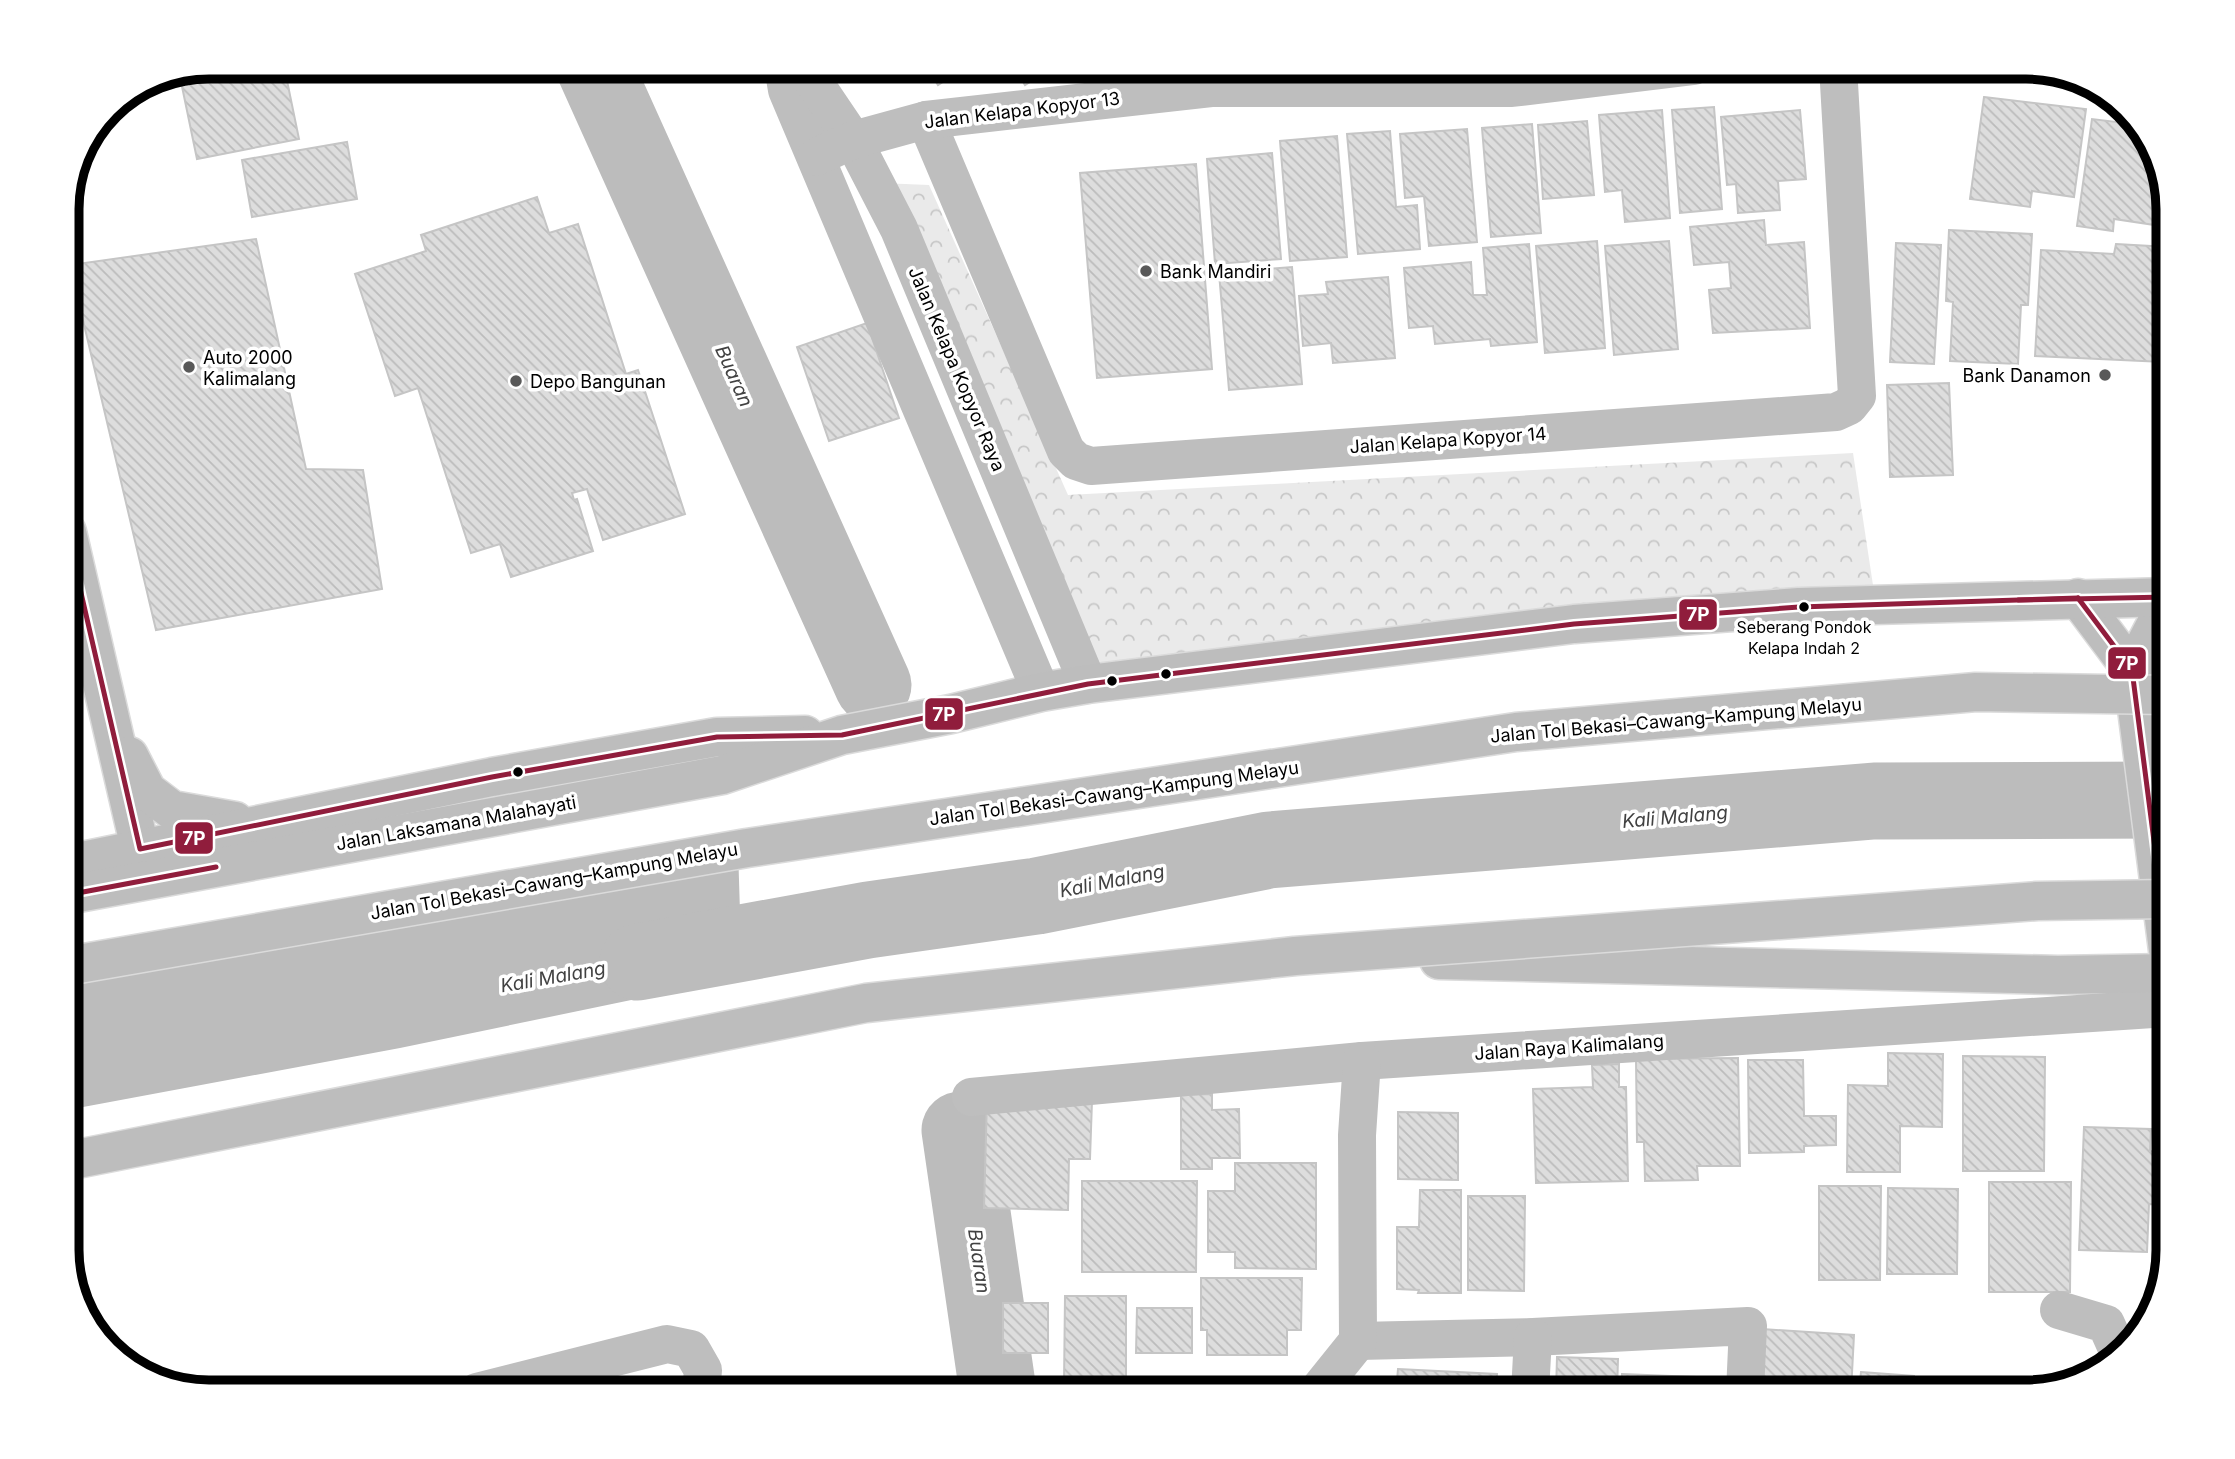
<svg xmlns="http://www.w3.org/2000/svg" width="2235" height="1459" font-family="Inter,sans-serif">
<defs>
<pattern id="forest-crowns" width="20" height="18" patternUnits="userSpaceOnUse" patternTransform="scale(1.75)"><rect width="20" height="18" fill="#eaeaea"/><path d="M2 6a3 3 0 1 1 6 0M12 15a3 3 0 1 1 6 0" fill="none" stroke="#c7c7c7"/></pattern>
<pattern id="building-back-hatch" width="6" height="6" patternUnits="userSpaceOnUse" patternTransform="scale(1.75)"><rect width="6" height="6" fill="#ddd"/><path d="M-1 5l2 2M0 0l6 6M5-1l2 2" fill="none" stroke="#bcbcbc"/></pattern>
</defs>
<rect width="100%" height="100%" fill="#fff"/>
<path fill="url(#forest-crowns)" d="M880,183L929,185L1068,495L1853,453L1876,605L1088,684Z"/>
<path fill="#bcbcbc" d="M738,849L742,977L400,1048L67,1110V966Z"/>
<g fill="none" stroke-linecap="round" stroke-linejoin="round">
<g stroke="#bcbcbc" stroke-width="77">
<path d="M594,66L873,685"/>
<path d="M638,962L868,920L1037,896L1269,850L1874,801L2168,800"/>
<path d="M960,1130L998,1392"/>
</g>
</g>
<g fill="url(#building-back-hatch)" stroke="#c5c5c5" stroke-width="2">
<path d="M209,66H284L299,139L197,159L179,72Z"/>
<path d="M926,66H967L938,85Z"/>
<path d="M1013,66H1051L1052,68L1025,85Z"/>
<path d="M1984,97L2086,109L2074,197L2032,191L2030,207L1970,199Z"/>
<path d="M1714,107L1722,209L1680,213L1672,110Z"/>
<path d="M1662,110L1670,218L1625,222L1622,190L1605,192L1599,115Z"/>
<path d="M1800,110L1806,179L1778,181L1780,210L1738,213L1736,184L1727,185L1721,117Z"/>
<path d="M2117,116L2131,118L2150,138L2168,208V227L2114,219L2113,231L2077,226L2092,119L2116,122Z"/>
<path d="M1587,121L1594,195L1543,199L1538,125Z"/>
<path d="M1532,124L1541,233L1491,237L1482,128Z"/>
<path d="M1467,129L1477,242L1429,246L1424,196L1405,198L1400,134Z"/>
<path d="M1390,131L1396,207L1417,205L1420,249L1358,254L1347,134Z"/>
<path d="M1337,136L1347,257L1290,261L1280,141Z"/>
<path d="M347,142L357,199L252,217L242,160Z"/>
<path d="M1272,153L1281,259L1215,264L1207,159Z"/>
<path d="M1196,164L1212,369L1097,378L1080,173Z"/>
<path d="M537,197L549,233L578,224L626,374L638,370L685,514L603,540L587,489L572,493L574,500L577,499L593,551L511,577L500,544L471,553L418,388L395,396L355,274L426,251L421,235Z"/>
<path d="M1764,220L1766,245L1804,242L1810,328L1713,333L1709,290L1731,288L1729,262L1694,265L1690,227Z"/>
<path d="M1949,230L2032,234L2028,305H2021L2018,364L1950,361L1953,302L1946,301Z"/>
<path d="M256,239L306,469L363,470L382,589L156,630L70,265Z"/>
<path d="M1597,241L1605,348L1545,353L1536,246Z"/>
<path d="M1669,241L1678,349L1614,355L1605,246Z"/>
<path d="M1896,243L1941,245L1934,364L1890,362Z"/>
<path d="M1529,244L1537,342L1491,346L1490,339L1435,344L1433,326L1409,328L1404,268L1471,262L1473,295H1487L1483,248Z"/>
<path d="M2116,244L2168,247L2163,362L2035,356L2041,250L2114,254Z"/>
<path d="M1292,267L1302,384L1229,390L1219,273Z"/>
<path d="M1388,277L1395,358L1333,363L1331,343L1303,346L1299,296L1328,294L1326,282Z"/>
<path d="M867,323L899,418L829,441L797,347Z"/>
<path d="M1949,383L1953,475L1890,477L1887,385Z"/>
<path d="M1888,1053L1943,1054L1942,1127L1900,1126V1172H1847L1848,1085L1888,1086Z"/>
<path d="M1963,1056L2045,1057L2044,1171H1963Z"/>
<path d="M1738,1058L1740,1166H1697L1698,1180L1645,1181L1644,1142H1637L1636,1059Z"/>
<path d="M1748,1060H1803L1804,1116H1836V1145L1804,1146V1152L1749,1153Z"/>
<path d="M1619,1064V1087H1626L1628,1181L1536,1183L1533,1089L1593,1087L1592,1065Z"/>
<path d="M1212,1094V1110L1239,1109L1240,1158H1212V1169H1181V1095Z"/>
<path d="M987,1099L1092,1101L1090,1159H1069L1068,1210L984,1208Z"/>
<path d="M1398,1112L1458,1113V1180L1398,1179Z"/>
<path d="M2084,1127L2151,1129L2150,1151L2168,1152V1205L2149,1204L2147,1252L2079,1250Z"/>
<path d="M1235,1163H1316V1269L1235,1268V1252H1208V1191H1235Z"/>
<path d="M1082,1181H1197L1196,1272H1082Z"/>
<path d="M1989,1182H2071L2070,1292H1989Z"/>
<path d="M1819,1186H1881L1880,1280H1819Z"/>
<path d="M1888,1188L1958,1189L1957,1274H1887Z"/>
<path d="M1420,1190H1461V1293H1418L1419,1290L1397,1289V1227H1419Z"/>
<path d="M1468,1196H1525L1524,1291L1468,1290Z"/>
<path d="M2154,1249L2168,1251L2154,1300Z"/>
<path d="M1201,1278H1302L1301,1330H1287V1355H1207V1330H1201Z"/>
<path d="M1065,1296H1126V1386L1064,1385Z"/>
<rect x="1003" y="1303" width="45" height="50"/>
<path d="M1137,1308H1192V1353H1136Z"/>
<path d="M1762,1329L1854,1335L1851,1392H1759Z"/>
<path d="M1557,1357L1618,1359L1617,1392H1556Z"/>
<path d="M1398,1369L1497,1374L1496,1392H1396Z"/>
<path d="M1861,1372L1914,1376L1913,1392H1859Z"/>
<path d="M1622,1374L1721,1378V1392H1621Z"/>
<path d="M2007,1380H2066V1382L2027,1392H2007Z"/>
</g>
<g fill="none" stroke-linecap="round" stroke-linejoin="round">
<defs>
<g id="primary">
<path d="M67,532L146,874"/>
<path d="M2078,598L2132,670L2168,950"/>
<path d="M2132,670L2168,601"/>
<path d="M129,756L147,791L172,810L235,821"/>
<path d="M67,864L492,777L717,737L805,735"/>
<path d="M67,895L722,775L842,735L951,714L1041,692L1088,684L1574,624L1799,607L2168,597"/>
</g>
<path id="motorway" d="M1439,960L2058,975L2168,973"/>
</defs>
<use href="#primary" stroke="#dbdbdb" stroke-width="41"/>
<use href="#motorway" stroke="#dbdbdb" stroke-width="41"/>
<g stroke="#bebebe" stroke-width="38">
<path d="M783,66L787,90L1041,692"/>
<path d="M803,66L853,140L899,229L1088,684"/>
<path d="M926,120L1066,451L1076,461L1091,466L1836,412L1849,406L1857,396L1838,66"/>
<path d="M816,157L853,140L926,120L1211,88H1512L1694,66"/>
<path d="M971,1097L1362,1061L2168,1008"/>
<path d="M2059,1310L2106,1324L2119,1353"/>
<path d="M1358,1341L1533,1337L1748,1326L1745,1392"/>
<path d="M477,1392L667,1344L691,1349L703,1370L701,1392"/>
<path d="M1317,1392L1358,1341L1357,1135L1362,1061"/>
<path d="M1530,1392L1533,1337"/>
</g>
<use href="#primary" stroke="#bdbdbd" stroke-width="38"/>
<use href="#motorway" stroke="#bdbdbd" stroke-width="38"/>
<defs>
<g id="motorway-bridge">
<path d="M67,966L747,848L1516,732L1976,692L2168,695"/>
<path d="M67,1161L866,1003L1295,956L2037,901L2168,899"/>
</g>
</defs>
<use href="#motorway-bridge" stroke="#dbdbdb" stroke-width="41" stroke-linecap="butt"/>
<use href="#motorway-bridge" stroke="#bdbdbd" stroke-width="38"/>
<defs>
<g id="bus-1">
<path d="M67,532L140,849L492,777L717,737L842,735L1088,684L1574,624L1799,607L2078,598"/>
<path d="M2078,598L2132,670L2168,950"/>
<path d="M2018,600L2168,597"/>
<path d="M67,895L216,867"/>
</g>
</defs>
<use href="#bus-1" stroke="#fff" stroke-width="10"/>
<use href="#bus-1" stroke="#901d3c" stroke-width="5"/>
</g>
<g fill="#595959" stroke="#fff" stroke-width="2.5">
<circle cx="1146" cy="271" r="7"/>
<circle cx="189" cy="367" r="7"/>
<circle cx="2105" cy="375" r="7"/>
<circle cx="516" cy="381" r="7"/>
</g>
<g fill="#000" stroke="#fff" stroke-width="2.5">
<circle cx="1804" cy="607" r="6"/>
<circle cx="1166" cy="674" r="6"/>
<circle cx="1112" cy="681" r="6"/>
<circle cx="518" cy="772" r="6"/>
</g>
<g text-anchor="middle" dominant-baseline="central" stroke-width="7" stroke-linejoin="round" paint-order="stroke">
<g font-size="16" fill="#000" stroke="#fff">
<text x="1804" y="627">Seberang Pondok<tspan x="1804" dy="21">Kelapa Indah 2</tspan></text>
</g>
<g font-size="18" fill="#000" stroke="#fff">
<text transform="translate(1022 110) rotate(-7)">Jalan Kelapa Kopyor 13</text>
<text transform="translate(957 369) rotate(67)">Jalan Kelapa Kopyor Raya</text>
<text transform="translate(1448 440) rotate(-4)">Jalan Kelapa Kopyor 14</text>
<text transform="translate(1676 720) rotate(-5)">Jalan Tol Bekasi–Cawang–Kampung Melayu</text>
<text transform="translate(1114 793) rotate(-8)">Jalan Tol Bekasi–Cawang–Kampung Melayu</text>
<text transform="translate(456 823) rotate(-10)">Jalan Laksamana Malahayati</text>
<text transform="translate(554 881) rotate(-10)">Jalan Tol Bekasi–Cawang–Kampung Melayu</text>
<text transform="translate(1569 1047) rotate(-4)">Jalan Raya Kalimalang</text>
</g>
<g font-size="18" fill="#000" stroke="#fff" text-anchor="start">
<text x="1160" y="271">Bank Mandiri</text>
<text x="203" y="357">Auto 2000<tspan x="203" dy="21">Kalimalang</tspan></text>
<text x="2091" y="375" text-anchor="end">Bank Danamon</text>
<text x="530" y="381">Depo Bangunan</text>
</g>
<g font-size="19" font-style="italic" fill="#414141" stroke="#fff">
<text transform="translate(734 376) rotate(66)">Buaran</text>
<text transform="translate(1675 817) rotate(-5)">Kali Malang</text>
<text transform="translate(1112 881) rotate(-11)">Kali Malang</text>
<text transform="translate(553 977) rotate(-10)">Kali Malang</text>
<text transform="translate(979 1261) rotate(82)">Buaran</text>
</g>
</g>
<path d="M0 0H2235V1459H0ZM209 79H2026A130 130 0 0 1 2156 209V1250A130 130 0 0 1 2026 1380H209A130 130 0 0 1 79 1250V209A130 130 0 0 1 209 79Z" fill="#fff" fill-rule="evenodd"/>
<path fill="none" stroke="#000" stroke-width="9" d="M209 79H2026A130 130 0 0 1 2156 209V1250A130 130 0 0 1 2026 1380H209A130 130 0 0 1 79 1250V209A130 130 0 0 1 209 79Z"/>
<g stroke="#fff" stroke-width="2.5">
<rect x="1678" y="598" width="40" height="33" rx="7" fill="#901d3c"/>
<rect x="2107" y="646" width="40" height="34" rx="7" fill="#901d3c"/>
<rect x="924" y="697" width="40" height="34" rx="7" fill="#901d3c"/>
<rect x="174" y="821" width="40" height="34" rx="7" fill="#901d3c"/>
</g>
<g font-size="19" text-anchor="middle" font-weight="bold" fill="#fff">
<text x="1698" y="621">7P</text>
<text x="2127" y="670">7P</text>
<text x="944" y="721">7P</text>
<text x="194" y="845">7P</text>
</g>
</svg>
